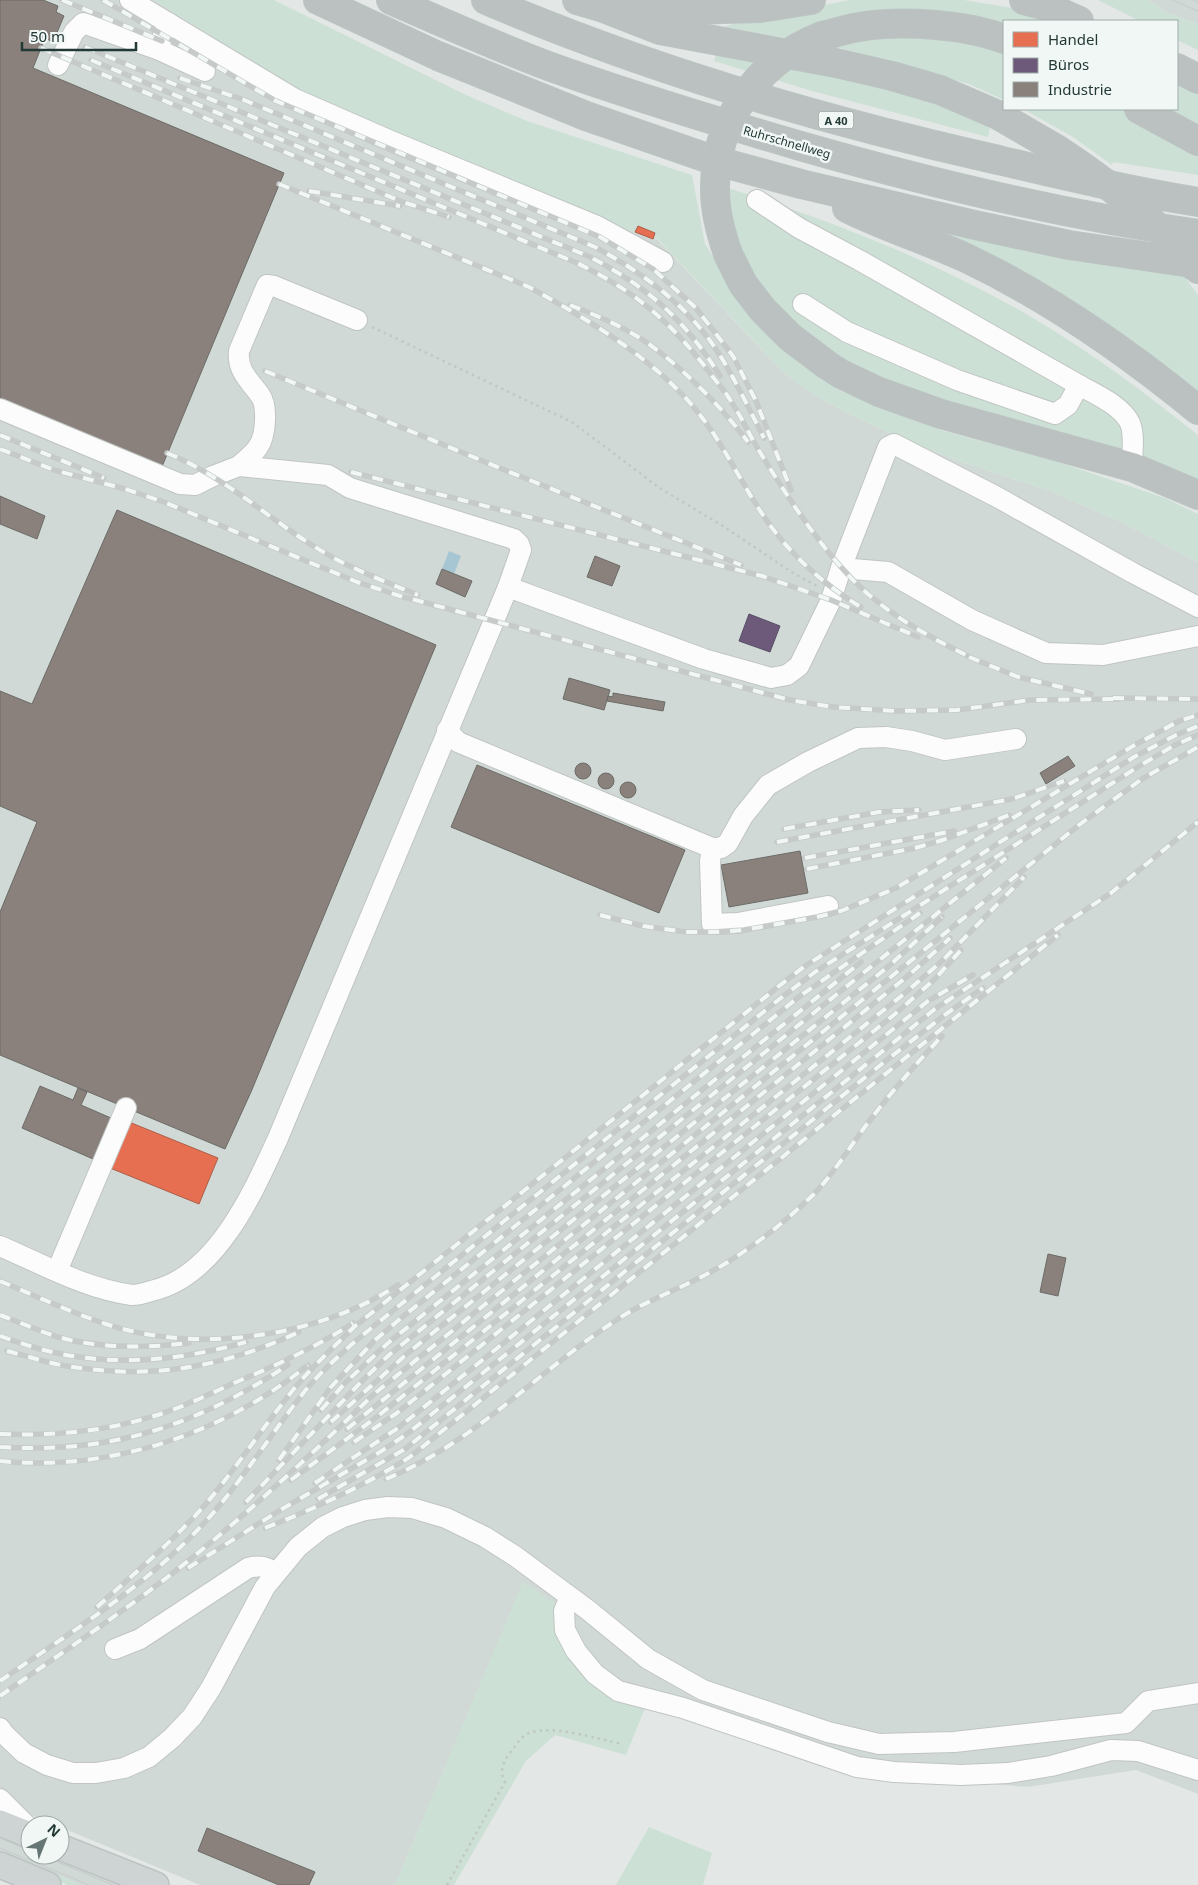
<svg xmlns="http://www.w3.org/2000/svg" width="1198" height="1885" font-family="'Noto Sans',sans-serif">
<rect width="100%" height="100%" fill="#e3e8e6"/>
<g fill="#d1d9d6">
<path d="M0,0H154L295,89L634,236L638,226L655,233L654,236L783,372L811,393L842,410L896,436L953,459L1050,491L1119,521L1198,562V1794L1136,1770L1028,1787L919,1778L616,1694L524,1583L395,1885H200L60,1827V1825H56L0,1802Z"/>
<path d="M1148,0H1198V24L1166,12Z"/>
<path d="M0,1835L30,1847V1855H48L121,1885H81L0,1851Z"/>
</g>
<g fill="#cde0d6">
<path d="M154,0H274L466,95L527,121L692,175L705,244L749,314L784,349L841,391L940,430L1049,459L1165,498L1198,514V562L1119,521L1050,491L953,459L896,436L842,410L811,393L783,372L654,235L655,233L638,226L634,237L295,89Z"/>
<path d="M850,0H964L1019,9L1052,21H1004V24L990,19L910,32L992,47L1004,52V100L969,84L833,46L724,27L741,21Z"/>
<path d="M1098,0H1148L1166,12L1198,24V50L1177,40V21H1140Z"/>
<path d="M716,55C793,69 874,77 946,106C962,112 977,118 990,128L988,137L812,91L714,61Z"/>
<path d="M1177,83L1198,93V124L1169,109H1177Z"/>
<path d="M1023,109H1122L1198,151V175L1113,162L1112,165L1073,137Z"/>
<path d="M725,187C830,220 932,260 1028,315C1088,350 1144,392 1198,435V483L916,394L845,364L797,331L761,290L732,232Z"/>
<path d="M922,226L1182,273L1198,295V395Z"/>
<path d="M523,1582L560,1606L574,1653L647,1703L626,1755L555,1735L526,1761L454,1885H395Z"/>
<path d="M649,1827L712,1853L703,1885H616Z"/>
<path d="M0,1851L81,1885H68L0,1856Z"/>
</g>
<path fill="#a7c6d3" d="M449,551L461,556L454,574L442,569Z"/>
<g fill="#e76f51" stroke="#ac5f49">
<path d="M638,226L655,233L653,239L635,232Z"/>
<path d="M129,1122L218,1158L199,1204L110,1168Z"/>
</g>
<path fill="#6d597a" stroke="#574f66" d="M749,614L780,626L770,652L739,641Z"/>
<g fill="#8a817c" stroke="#6b6b67">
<path d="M0,0H43L58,6L56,12L64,16L53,42L45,38L33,68L284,173L161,469L0,402Z"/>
<path d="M0,496L45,516L37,539L0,524Z"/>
<path d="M117,510L436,645L251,1092L225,1149L0,1055V912L37,822L0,806V691L32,704Z"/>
<path d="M595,556L620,566L612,586L587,577Z"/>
<path d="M442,569L472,581L465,597L436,584Z"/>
<path d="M569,678L610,690L604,710L563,699Z"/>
<path d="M613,693L665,702L663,711L607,701L608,696L613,697Z"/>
<path d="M1068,756L1075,766L1046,784L1040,773Z"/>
<circle cx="583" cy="771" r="8"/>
<path d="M477,765L685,850L659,913L451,827Z"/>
<circle cx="606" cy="781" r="8"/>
<circle cx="628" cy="790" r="8"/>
<path d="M800,851L808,893L729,907L721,865Z"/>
<path d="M40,1086L73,1100L78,1088L87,1092L81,1105L111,1118L93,1159L22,1128Z"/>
<path d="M1048,1254L1066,1258L1058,1296L1040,1292Z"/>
<path d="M207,1828L315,1872L309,1885H279L198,1851Z"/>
</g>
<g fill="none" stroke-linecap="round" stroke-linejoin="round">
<defs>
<g id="minor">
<path d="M130,0L295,99L391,141L597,226L663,262"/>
<path d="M157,49L205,71"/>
<path d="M58,65L74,32L83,23L157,49L169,23"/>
<path d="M757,200L799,228L859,260L1079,385"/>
<path d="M803,304L847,332L957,380L1055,414L1068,405L1079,385C1095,394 1121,405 1130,423C1135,435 1132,454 1132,467"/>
<path d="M0,409L180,484L195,485L213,476L239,466L328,475L350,488L514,539L519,544L521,550L508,587L278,1138C253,1193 216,1277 151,1291C145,1293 138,1295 132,1295C86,1289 42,1264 0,1246"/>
<path d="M239,466C245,460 254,454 258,447C266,436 268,406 260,395C249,380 237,371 239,351L267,285L274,286L357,320"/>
<path d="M841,568L888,572L972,620L1046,653L1103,655L1198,636"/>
<path d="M508,587L704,659L771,678L787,675L799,666L831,600L841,568L888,447L894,444L997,497L1133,573L1198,607"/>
<path d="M447,730L458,742L712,848H721L728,843L743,816L768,785L808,762L858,738L886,737L912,741L945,750L1016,739"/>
<path d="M712,848L710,861L712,924L738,923L828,906"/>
<path d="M57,1271L126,1108"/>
<path d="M570,1597L564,1611L565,1630L576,1651L595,1674L618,1691L683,1708L857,1767L894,1772L961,1775L1008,1773L1051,1766L1111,1750L1138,1751L1198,1770"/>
<path d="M115,1649L140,1639L248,1568C260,1565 265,1566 276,1573"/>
<path d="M0,1728L4,1734L24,1753L47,1765L73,1773H96L124,1768L149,1757L172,1738L192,1717L211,1688L265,1587L298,1547L323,1527L343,1517L365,1510L388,1507L412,1508L446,1518L485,1537L515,1556L588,1610L648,1659L703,1690L828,1732L879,1744L954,1742L1126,1723L1148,1701L1198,1693"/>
<path d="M0,1799L30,1829"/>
</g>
<g id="major">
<path d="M0,1823L30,1835"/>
<path d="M60,1847L156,1885"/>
<path d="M0,1865L48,1885"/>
</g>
<g id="highway">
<path d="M318,0L438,56L586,116L713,160L801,184L975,225L1069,245L1198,264"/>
<path d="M391,0C444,23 497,47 551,67C632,96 715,121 797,145C929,183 1062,215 1198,234"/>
<path d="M486,0C649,70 821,120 994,159C1062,175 1129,191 1198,202"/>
<path d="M577,0L601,7L660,30L836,63L892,76L940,90L998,115L1058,150"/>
<path d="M1024,0L1046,6L1079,21"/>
<path d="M623,8L689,10L760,8L811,0"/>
<path d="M822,36C834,33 847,29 859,27C901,20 965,24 1004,39"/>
<path d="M1177,68L1198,79"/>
<path d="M1139,109L1198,141"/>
<path d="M847,208C885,227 927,240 966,258C1050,298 1126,351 1198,410"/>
<path d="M728,254L743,284L763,310L790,337L827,365L841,374L879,392L941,414L1132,467L1198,495"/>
</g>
</defs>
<use href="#minor" stroke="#c0c5c3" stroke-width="22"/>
<use href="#major" stroke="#bcc4c3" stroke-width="28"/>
<use href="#highway" stroke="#bcc4c3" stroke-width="30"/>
<g stroke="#c0c8c6" stroke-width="2.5" stroke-dasharray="2.5 4" stroke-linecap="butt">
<path d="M372,327L572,422L661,489L723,526L793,573L817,586"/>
<path d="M447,1885L505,1782C499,1772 503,1763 509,1754C515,1747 519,1739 527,1734C549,1723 598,1739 622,1744"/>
</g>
<use href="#minor" stroke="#fbfcfb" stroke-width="20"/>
<use href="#major" stroke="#ced4d3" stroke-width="25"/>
<use href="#highway" stroke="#bac1c0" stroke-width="28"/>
<g stroke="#c6cac9" stroke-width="1">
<path d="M1172,0L1198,11"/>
<path d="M1193,0L1198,2"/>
<path d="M0,1838L30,1851"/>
<path d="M0,1848L89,1885"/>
<path d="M41,1855L113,1885"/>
</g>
<defs>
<g id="rail">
<path d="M62,0L162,41"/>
<path d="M103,0L276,101L600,237L653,269L696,308L733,356L756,401L791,490"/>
<path d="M85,47L590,257C649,288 685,320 720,376"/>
<path d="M41,48L400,201L449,217"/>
<path d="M91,60L577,263C636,292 670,321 710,373C717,383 726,392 732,403C742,418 749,434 758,449C783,490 810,532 841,567C878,610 925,635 974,659"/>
<path d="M180,78L244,100L595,247C645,274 691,308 721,357C737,383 750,411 764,438"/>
<path d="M279,184L529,287C589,320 658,361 700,415C726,448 743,487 767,521C791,555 825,586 861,607"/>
<path d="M309,191L400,206"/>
<path d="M570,305C595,315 620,325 643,340C681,366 720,405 748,442"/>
<path d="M265,371L507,471L741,565"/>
<path d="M0,435L104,478"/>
<path d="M0,449L54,470L125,489L164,502L357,582L400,596L790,700L833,707L896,711L957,710L1030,700L1119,699"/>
<path d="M167,453C223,476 264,515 315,547C347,567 383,581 418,595"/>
<path d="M351,472L762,576L831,600L918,637"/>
<path d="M969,657L1018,677L1091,694"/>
<path d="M1113,698L1198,699"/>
<path d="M784,829L879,812L919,810"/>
<path d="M777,842L1012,799L1064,781"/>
<path d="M805,858L954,831"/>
<path d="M807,869L915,848L943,840L1009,815"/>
<path d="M600,915L643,926L686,932H714L744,930L817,917L841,911L896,888L1133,746L1179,721L1198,715"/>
<path d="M0,1281C36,1296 72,1313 109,1325C200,1354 318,1337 398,1285"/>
<path d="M0,1315C19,1322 39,1331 58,1337C100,1349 147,1348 189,1343"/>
<path d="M0,1336C17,1342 34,1348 52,1352C116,1367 183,1360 246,1342"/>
<path d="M7,1351C27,1356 47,1363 67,1366C150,1380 222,1368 299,1332"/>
<path d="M321,1410L346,1382L388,1343L861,962"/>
<path d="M331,1422L409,1352L889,966L942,917"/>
<path d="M347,1429L909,975L950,938"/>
<path d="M0,1434C52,1436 103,1432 154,1416C181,1408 208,1395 234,1383C275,1366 316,1347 353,1323"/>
<path d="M354,1442L397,1413L895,1014L934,980L961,950"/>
<path d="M0,1447C112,1454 195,1426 288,1365"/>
<path d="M279,1460L330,1388L374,1341L400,1319L800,996L920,913"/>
<path d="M0,1461C109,1472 223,1434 308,1365"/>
<path d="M386,1479C474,1443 537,1372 615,1321C643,1302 675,1291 705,1275C745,1254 782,1225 814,1194C833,1174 848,1150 864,1128C888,1096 914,1066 942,1036"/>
<path d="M291,1480L378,1416L905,993L942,961L1024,877"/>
<path d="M315,1483L398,1428L928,1001L973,975"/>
<path d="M318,1499L405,1449L883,1063L946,1014L983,988"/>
<path d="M246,1502L362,1381L389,1355L1006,858"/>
<path d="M265,1528C316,1508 364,1486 410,1457L1058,935"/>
<path d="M188,1568L282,1509L380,1452L407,1434L935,1009L1111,893L1198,822"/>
<path d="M97,1607C134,1574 172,1542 205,1505C234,1471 258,1434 286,1399C306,1372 331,1350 354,1327L779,986L805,966L1134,757L1176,735L1198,726"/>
<path d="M0,1681C71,1632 147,1586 206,1521C244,1479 273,1430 309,1386C326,1367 345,1350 364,1334L777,1001L815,972L1141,765L1175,745L1198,735"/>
<path d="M0,1696C63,1652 128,1609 188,1561C253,1509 314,1452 374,1394L1079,825L1142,779L1198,747"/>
</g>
</defs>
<use href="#rail" stroke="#c6cac9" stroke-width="5.5"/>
<use href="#rail" stroke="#f1f7f5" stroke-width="4" stroke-dasharray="11" stroke-linecap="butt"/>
<defs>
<g id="highway-bridge">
<path d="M1058,150C1110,184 1158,222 1198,270"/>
<path d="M728,254C721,234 715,212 715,190C714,121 758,61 822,36"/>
</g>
</defs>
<use href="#highway-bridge" stroke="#bcc4c3" stroke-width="30" stroke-linecap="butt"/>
<use href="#highway-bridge" stroke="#bac1c0" stroke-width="28"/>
</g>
<g text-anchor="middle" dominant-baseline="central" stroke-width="5" stroke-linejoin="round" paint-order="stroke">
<rect fill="#f1f7f5" stroke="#61726f" stroke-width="1" x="818.5" y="111.5" width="35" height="17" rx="4"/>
<g font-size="11" font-weight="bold" fill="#233936">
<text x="836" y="120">A 40</text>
</g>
<g font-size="12" fill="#233936" stroke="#f1f7f5">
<text transform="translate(787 142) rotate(16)">Ruhrschnellweg</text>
</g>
</g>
<rect x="1003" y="20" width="175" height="90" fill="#f1f7f5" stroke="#9faba9"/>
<rect x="1013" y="32" width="25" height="15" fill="#e76f51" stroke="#9faba9"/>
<text x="1048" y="45" font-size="15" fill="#233936">Handel</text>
<rect x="1013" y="58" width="25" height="15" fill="#6d597a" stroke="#9faba9"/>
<text x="1048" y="70" font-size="15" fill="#233936">Büros</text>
<rect x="1013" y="82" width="25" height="15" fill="#8a817c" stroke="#9faba9"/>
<text x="1048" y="95" font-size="15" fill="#233936">Industrie</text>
<g transform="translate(45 1840) rotate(43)"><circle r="24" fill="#f1f7f5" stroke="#9faba9"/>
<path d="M0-4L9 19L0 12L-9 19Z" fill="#667674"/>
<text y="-8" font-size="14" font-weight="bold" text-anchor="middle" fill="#233936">N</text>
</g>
<path d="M22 42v8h114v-8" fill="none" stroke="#233936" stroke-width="2.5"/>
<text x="30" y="42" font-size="15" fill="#233936" stroke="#f1f7f5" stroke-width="4" paint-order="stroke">50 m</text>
</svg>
